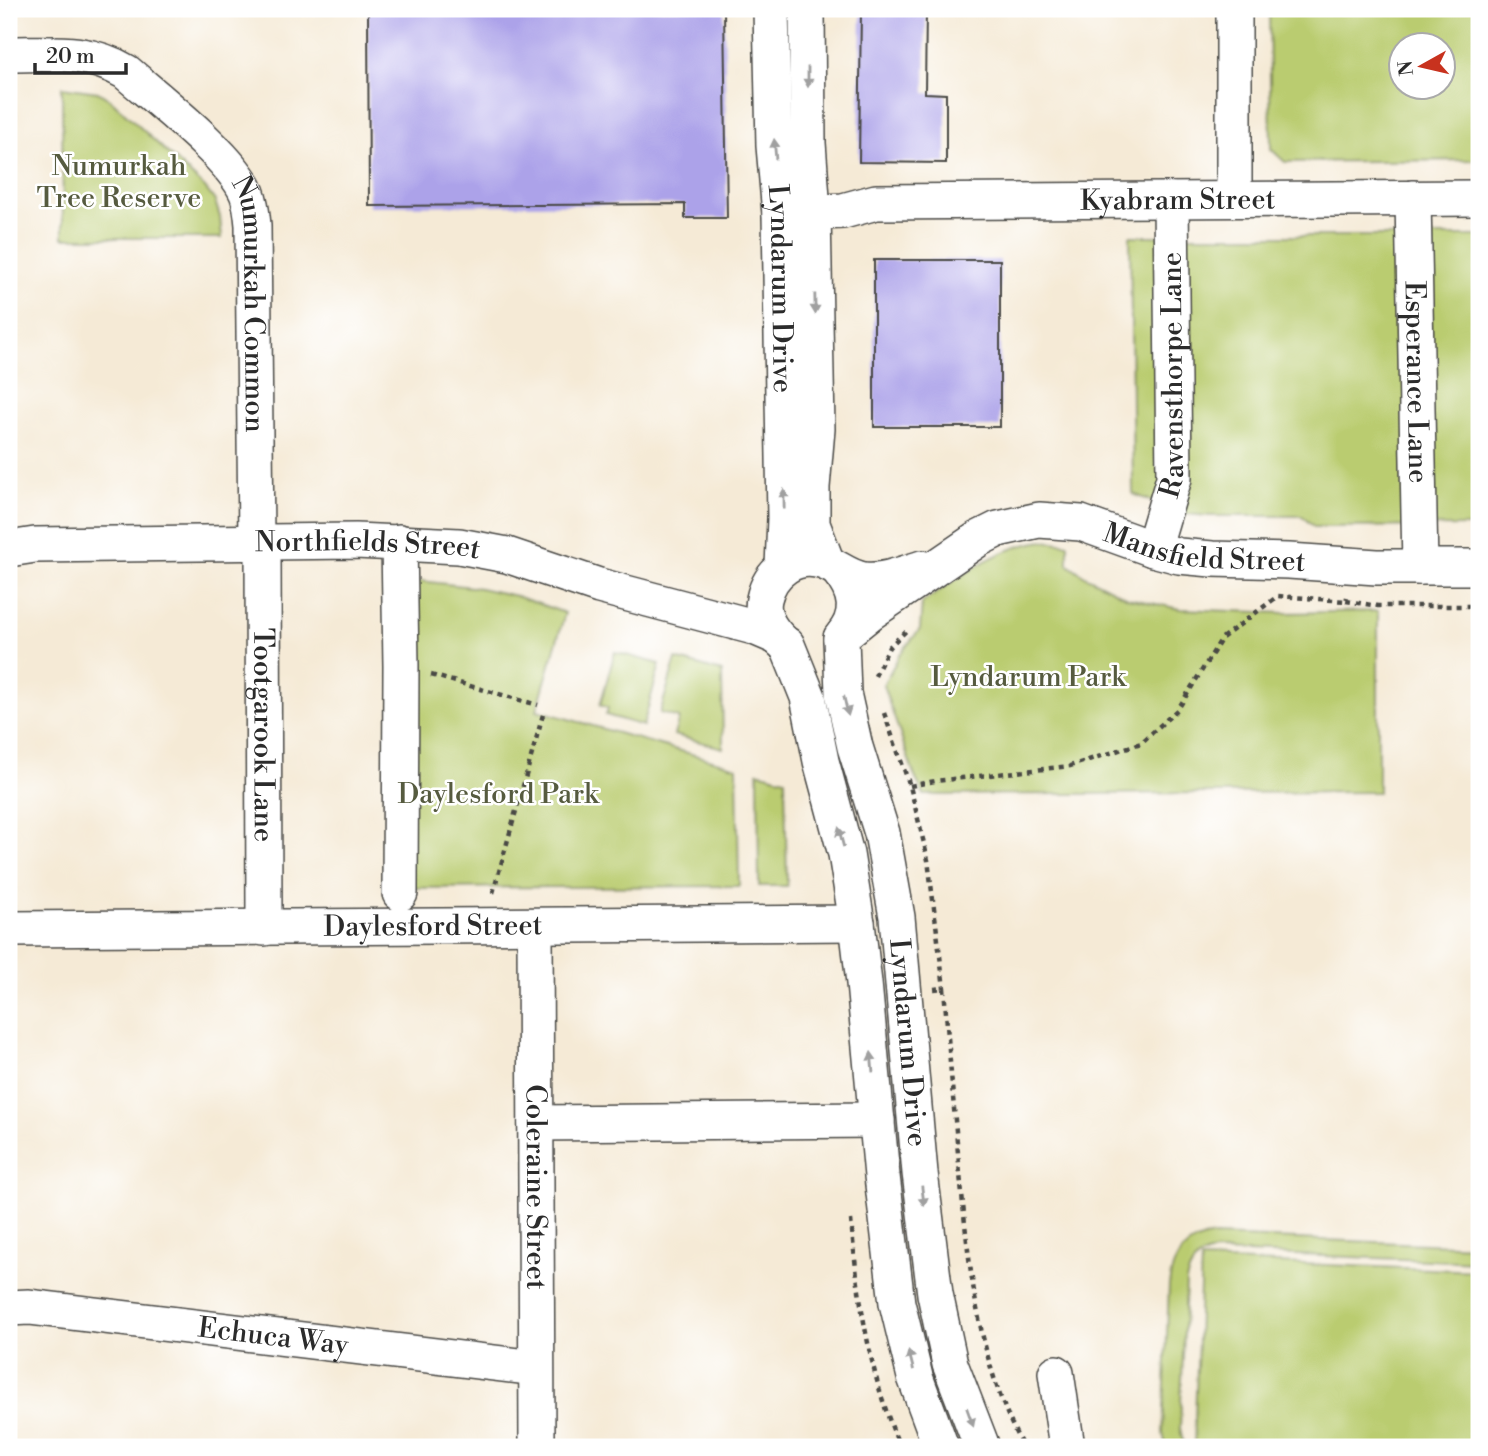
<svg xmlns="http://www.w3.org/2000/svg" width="1488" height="1456" font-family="'Libre Bodoni',serif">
<rect width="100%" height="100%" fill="#fff"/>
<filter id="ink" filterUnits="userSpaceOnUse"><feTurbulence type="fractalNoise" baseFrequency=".0143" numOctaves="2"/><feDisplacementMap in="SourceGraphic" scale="14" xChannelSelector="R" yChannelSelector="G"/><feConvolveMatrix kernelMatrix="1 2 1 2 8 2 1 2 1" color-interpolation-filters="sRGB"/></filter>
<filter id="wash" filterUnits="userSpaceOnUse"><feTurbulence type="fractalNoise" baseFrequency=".00686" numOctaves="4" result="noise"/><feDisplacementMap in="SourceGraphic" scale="28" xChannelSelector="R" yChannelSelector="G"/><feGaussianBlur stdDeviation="1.57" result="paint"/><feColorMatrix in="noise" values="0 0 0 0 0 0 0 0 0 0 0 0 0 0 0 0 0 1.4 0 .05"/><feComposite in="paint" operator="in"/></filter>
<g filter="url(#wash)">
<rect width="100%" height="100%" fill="#f5ead6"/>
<g fill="#bacc6f" stroke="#727c4d" stroke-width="2" fill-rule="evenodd">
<path d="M1269,9H1479V160L1285,162L1271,149ZM1400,46H1442V88H1400Z"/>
<path d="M62,87L98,92L112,101L205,188L215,201L220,217L222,238H63Z"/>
<path d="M1130,236H1479V526L1314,527L1302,516H1208L1186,514L1133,494Z"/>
<path d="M1043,541L1068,544V564L1085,576L1128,598L1180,609L1285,613L1378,611V792L924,795L915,777L883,685L900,654L920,629L922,603C962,576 994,548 1043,541Z"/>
<path d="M404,579L480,588L516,596L565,613L537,710L737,767L739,886L405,888Z"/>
<path d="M615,652L660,664L643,726L606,715L608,708L600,705Z"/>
<path d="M676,659L722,672L723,748L674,735L679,718L660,713Z"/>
<path d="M758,772L785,779L787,886H759Z"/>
<path d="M1215,1236L1479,1246V1262L1219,1252C1200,1252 1190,1264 1186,1281L1180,1428L1184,1447H1166L1163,1433L1169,1285C1172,1257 1187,1239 1215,1236Z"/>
<path d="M1201,1260L1479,1271V1447H1194Z"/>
</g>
<g id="blocks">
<g fill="#aca2e9">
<path d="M368,9H724L727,218H685V204L369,206Z"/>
<path d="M861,9H926L925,93L946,94V163L859,162Z"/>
<rect x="874" y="260" width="126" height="167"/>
</g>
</g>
</g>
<g filter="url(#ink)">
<use href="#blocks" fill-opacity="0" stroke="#494845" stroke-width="2"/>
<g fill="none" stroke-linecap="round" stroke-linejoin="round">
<defs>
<g id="minor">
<path id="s1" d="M771,9L774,146L780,214L785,518L783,567"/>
<path d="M807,9L808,143L813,212L817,429L812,487V524L827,563"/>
<path d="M1234,9V198"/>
<path id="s2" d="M9,54C52,54 87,49 126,72C158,100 232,157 247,193C251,203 252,214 253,225L256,542"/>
<path id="s3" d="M1413,198L1420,567"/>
<path id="s4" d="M780,214L843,211L876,202L1479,198"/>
<path d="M399,542L401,666L400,893"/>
<path id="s5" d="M263,543L264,928"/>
<path id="s6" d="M9,549L35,545L356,541L459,546L507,555L599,586L754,627L775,636"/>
<path id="s7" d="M1153,549L1174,478L1171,200"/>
<path d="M839,571C857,593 861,615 841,638"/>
<path id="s8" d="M845,633L871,612L978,539L998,529L1039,520L1081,523L1153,549L1179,556L1212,559L1289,561L1377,567H1479"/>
<path id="s9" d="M841,639L843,693L855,747L882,833L897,917L920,1173L935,1294L950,1364L982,1447"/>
<path d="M786,645C772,633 760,618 764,599C770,571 796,552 824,562C837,567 849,578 864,580C883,582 903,574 922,568"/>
<path d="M787,645L808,697L821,761L846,854L857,923L864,983L882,1176L897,1303L915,1377L941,1447"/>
<path id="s10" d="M535,926L537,1447"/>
<path id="s11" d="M9,929L857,923"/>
<path d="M536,1123L877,1120"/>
<path id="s12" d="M9,1308L29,1307L536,1368"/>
<path d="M1056,1373L1067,1447"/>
</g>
</defs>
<use href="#minor" stroke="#494845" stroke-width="38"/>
<g stroke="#494845" stroke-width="4.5" stroke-dasharray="5 5" stroke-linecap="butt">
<path d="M1346,601L1378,606H1479"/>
<path d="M431,675L538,705"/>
<path d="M875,676L889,647L908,629"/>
<path d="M884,713L910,786L928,860L944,988"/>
<path d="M910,786L935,781L1070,766L1141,743L1178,709L1222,638L1278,596L1346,601L1347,597"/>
<path d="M493,893L544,711"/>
<path d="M934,989L944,988C949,1050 954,1112 960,1174C969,1267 978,1363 1023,1447"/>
<path d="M851,1220C858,1297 869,1375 900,1447"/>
</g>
<use href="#minor" stroke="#fff" stroke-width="35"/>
</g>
<defs><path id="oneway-solid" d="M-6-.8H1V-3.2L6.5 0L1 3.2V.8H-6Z" transform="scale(1.75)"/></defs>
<g fill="#a0a0a0">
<use href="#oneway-solid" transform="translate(808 77) rotate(90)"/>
<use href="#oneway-solid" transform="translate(775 149) rotate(-95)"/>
<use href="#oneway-solid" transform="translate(815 304) rotate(89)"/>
<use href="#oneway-solid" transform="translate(784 499) rotate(-91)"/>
<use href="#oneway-solid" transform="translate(846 706) rotate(77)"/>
<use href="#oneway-solid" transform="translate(841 837) rotate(-105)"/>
<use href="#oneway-solid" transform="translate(872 1062) rotate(-95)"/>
<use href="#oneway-solid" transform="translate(923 1196) rotate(83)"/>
<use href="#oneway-solid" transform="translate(911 1360) rotate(-104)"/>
<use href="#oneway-solid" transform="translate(970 1417) rotate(70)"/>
</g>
</g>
<g text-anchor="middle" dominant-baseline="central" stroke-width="5" stroke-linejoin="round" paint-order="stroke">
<g font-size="28" fill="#565b3f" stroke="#fff">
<text x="119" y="166">Numurkah<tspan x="119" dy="32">Tree Reserve</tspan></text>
<text x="1028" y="677">Lyndarum Park</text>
<text x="498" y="794">Daylesford Park</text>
</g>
<g font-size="28" fill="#2b2b2b" stroke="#fff">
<text stroke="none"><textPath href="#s4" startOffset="399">Kyabram Street</textPath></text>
<text stroke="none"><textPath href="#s1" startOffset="280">Lyndarum Drive</textPath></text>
<text stroke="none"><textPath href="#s2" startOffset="404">Numurkah Common</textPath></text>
<text stroke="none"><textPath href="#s7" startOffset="177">Ravensthorpe Lane</textPath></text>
<text stroke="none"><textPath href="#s3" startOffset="184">Esperance Lane</textPath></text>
<text stroke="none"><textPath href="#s8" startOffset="397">Mansfield Street</textPath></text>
<text stroke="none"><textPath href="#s6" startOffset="359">Northfields Street</textPath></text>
<text stroke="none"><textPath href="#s5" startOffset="192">Tootgarook Lane</textPath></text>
<text stroke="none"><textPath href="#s11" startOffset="424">Daylesford Street</textPath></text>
<text stroke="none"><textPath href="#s9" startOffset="411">Lyndarum Drive</textPath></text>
<text stroke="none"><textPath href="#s10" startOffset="261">Coleraine Street</textPath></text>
<text stroke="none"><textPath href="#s12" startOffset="266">Echuca Way</textPath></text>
</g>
</g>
<rect width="1488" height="1456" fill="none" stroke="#fff" stroke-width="35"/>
<g transform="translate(1422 66) rotate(262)"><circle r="33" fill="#ffffff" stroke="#aaaaaa" stroke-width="2"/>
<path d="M0-5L12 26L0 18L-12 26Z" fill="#c8321e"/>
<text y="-10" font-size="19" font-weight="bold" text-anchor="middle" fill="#2b2b2b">N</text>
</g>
<path d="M35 63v10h91v-10" fill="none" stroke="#2b2b2b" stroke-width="3.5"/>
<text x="46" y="63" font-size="21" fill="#2b2b2b" stroke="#ffffff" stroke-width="5" paint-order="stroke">20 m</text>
</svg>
